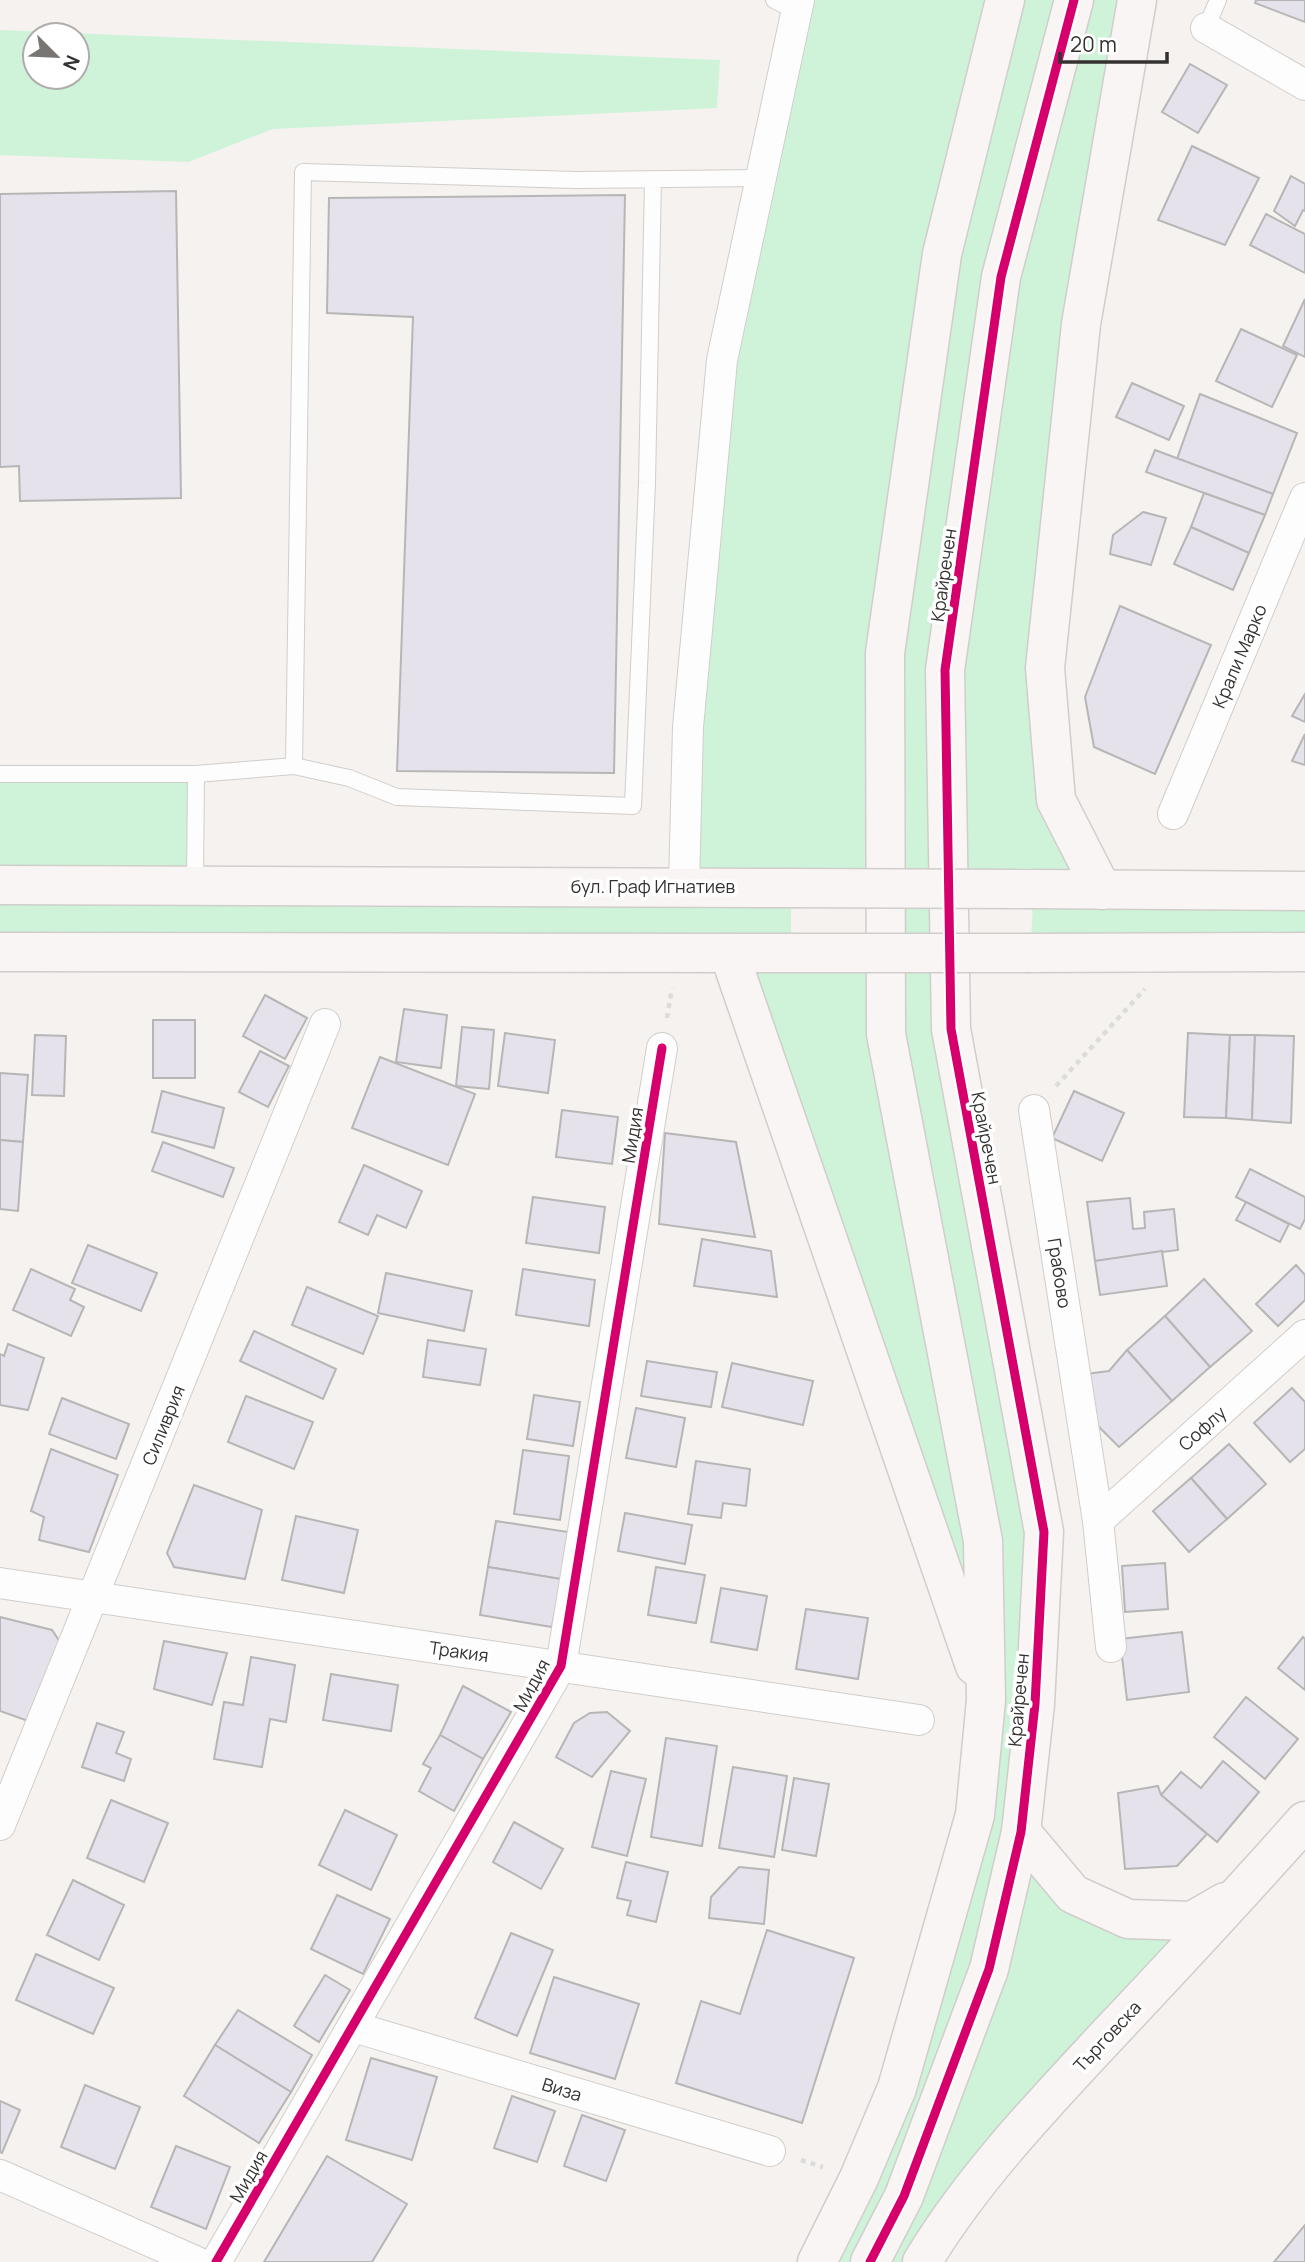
<svg xmlns="http://www.w3.org/2000/svg" width="1305" height="2262" font-family="Manrope,sans-serif">
<rect width="100%" height="100%" fill="#f5f2ef"/>
<g fill="#cef3d9" fill-rule="evenodd">
<path d="M799,0H1137L1081,324L1056,800L1103,890L1305,891V952L1030,953L1034,889L949,888L1044,1532L1021,1832L1073,1894L1192,1921L922,2262H817L859,2178L986,1700L729,953L0,952V774H196L195,885H684L722,360ZM791,888H883L882,953H791Z"/>
<path d="M0,30L720,60L717,108L273,129L188,162L0,155ZM35,35H77V77H35Z"/>
</g>
<g fill="#e5e2eb" stroke="#b7b6b6" stroke-width="2">
<path d="M1256,0H1305V22L1255,3Z"/>
<path d="M1190,64L1227,85L1198,133L1162,112Z"/>
<path d="M1192,146L1259,178L1225,245L1158,220Z"/>
<path d="M1291,176L1305,184V211L1303,210L1295,226L1274,211Z"/>
<path d="M176,191L181,498L20,501L19,466L0,467V194Z"/>
<path d="M625,195L614,773L397,771L413,317L327,313L329,198Z"/>
<path d="M1266,214L1305,234V273L1250,245Z"/>
<path d="M1305,299V357L1283,346Z"/>
<path d="M1241,329L1297,355L1272,407L1216,381Z"/>
<path d="M1132,383L1184,406L1169,440L1116,417Z"/>
<path d="M1200,394L1297,433L1273,494L1177,459Z"/>
<path d="M1155,450L1273,494L1265,515L1146,472Z"/>
<path d="M1204,493L1265,515L1249,553L1191,527Z"/>
<path d="M1143,512L1166,518L1151,565L1110,554L1113,535Z"/>
<path d="M1191,527L1249,553L1233,590L1174,564Z"/>
<path d="M1120,606L1211,645L1155,774L1094,747L1085,697Z"/>
<path d="M1305,694V722L1292,716Z"/>
<path d="M1305,734V765L1292,761Z"/>
<path d="M265,995L307,1018L285,1059L243,1036Z"/>
<path d="M404,1009L447,1015L441,1068L396,1062Z"/>
<rect x="153" y="1020" width="42" height="58"/>
<path d="M462,1027L494,1030L489,1089L456,1086Z"/>
<path d="M505,1033L555,1040L548,1093L498,1086Z"/>
<path d="M1188,1033L1230,1035L1226,1118L1184,1117Z"/>
<path d="M35,1035L66,1036L64,1096L32,1095Z"/>
<path d="M1230,1035H1255L1252,1120L1226,1118Z"/>
<path d="M1255,1035L1294,1036L1291,1123L1252,1120Z"/>
<path d="M260,1051L289,1066L268,1107L239,1092Z"/>
<path d="M380,1057L475,1094L448,1165L352,1128Z"/>
<path d="M0,1073L28,1075L23,1142L0,1140Z"/>
<path d="M162,1091L224,1108L214,1148L152,1132Z"/>
<path d="M1074,1091L1124,1113L1102,1161L1052,1138Z"/>
<path d="M562,1110L618,1117L612,1164L556,1157Z"/>
<path d="M665,1133L736,1142L755,1237L659,1224Z"/>
<path d="M0,1140L23,1142L18,1211L0,1209Z"/>
<path d="M163,1142L234,1168L223,1197L152,1171Z"/>
<path d="M364,1165L422,1191L406,1228L377,1215L368,1235L339,1222Z"/>
<path d="M1250,1169L1305,1197V1219L1300,1229L1236,1197Z"/>
<path d="M533,1197L605,1207L599,1253L526,1243Z"/>
<path d="M1130,1198L1133,1229L1145,1228L1144,1212L1174,1209L1178,1250L1095,1261L1087,1202Z"/>
<path d="M1246,1202L1289,1224L1280,1242L1236,1220Z"/>
<path d="M702,1239L771,1251L777,1297L694,1286Z"/>
<path d="M88,1245L157,1273L141,1311L72,1283Z"/>
<path d="M1162,1251L1167,1286L1100,1295L1095,1261Z"/>
<path d="M1296,1265L1305,1275V1300L1278,1326L1256,1304Z"/>
<path d="M31,1269L75,1289L70,1300L84,1307L71,1336L13,1310Z"/>
<path d="M523,1269L595,1280L589,1326L516,1315Z"/>
<path d="M386,1273L472,1291L464,1331L378,1313Z"/>
<path d="M1204,1279L1252,1331L1210,1367L1165,1316Z"/>
<path d="M307,1287L378,1316L363,1354L292,1325Z"/>
<path d="M1165,1316L1210,1367L1172,1401L1127,1350Z"/>
<path d="M254,1331L336,1369L323,1399L240,1361Z"/>
<path d="M428,1340L486,1349L480,1385L423,1377Z"/>
<path d="M8,1344L44,1358L28,1410L0,1405V1354L4,1356Z"/>
<path d="M1127,1350L1172,1401L1119,1447L1088,1416L1085,1374L1109,1371Z"/>
<path d="M647,1361L717,1372L711,1407L641,1396Z"/>
<path d="M732,1363L813,1381L803,1425L722,1407Z"/>
<path d="M1292,1388L1305,1402V1449L1290,1462L1254,1423Z"/>
<path d="M534,1395L580,1402L573,1446L527,1439Z"/>
<path d="M246,1396L313,1422L294,1469L228,1442Z"/>
<path d="M62,1398L129,1424L116,1459L49,1434Z"/>
<path d="M636,1408L685,1418L676,1467L626,1458Z"/>
<path d="M1229,1444L1266,1484L1227,1519L1191,1478Z"/>
<path d="M51,1449L118,1475L89,1552L39,1540L44,1517L31,1511Z"/>
<path d="M523,1450L569,1456L560,1520L514,1514Z"/>
<path d="M696,1461L750,1469L746,1506L723,1503L721,1518L688,1514Z"/>
<path d="M1191,1478L1227,1519L1189,1552L1153,1511Z"/>
<path d="M194,1485L262,1510L245,1579L174,1567L167,1553Z"/>
<path d="M625,1513L692,1525L685,1564L618,1551Z"/>
<path d="M296,1516L358,1530L344,1593L282,1580Z"/>
<path d="M496,1521L568,1532L561,1579L488,1567Z"/>
<path d="M1165,1563L1168,1609L1125,1612L1122,1566Z"/>
<path d="M488,1567L561,1579L552,1627L480,1615Z"/>
<path d="M656,1567L705,1575L696,1623L648,1615Z"/>
<path d="M721,1588L767,1596L757,1650L711,1642Z"/>
<path d="M806,1609L868,1618L858,1679L796,1669Z"/>
<path d="M0,1617L52,1630L60,1642L31,1722L0,1711Z"/>
<path d="M1182,1632L1189,1692L1127,1700L1120,1639Z"/>
<path d="M1303,1637L1305,1639V1690L1278,1668Z"/>
<path d="M164,1641L227,1653L212,1705L154,1689Z"/>
<path d="M251,1657L295,1665L286,1722L270,1719L262,1767L214,1759L224,1702L243,1705Z"/>
<path d="M331,1674L398,1685L391,1731L323,1720Z"/>
<path d="M463,1686L511,1712L483,1759L440,1735Z"/>
<path d="M1246,1697L1298,1739L1265,1779L1214,1737Z"/>
<path d="M607,1712L630,1731L592,1777L556,1757L574,1723L590,1713Z"/>
<path d="M97,1723L124,1732L116,1753L131,1759L124,1781L82,1767Z"/>
<path d="M440,1735L483,1759L454,1811L419,1791L431,1768L423,1764Z"/>
<path d="M666,1738L717,1746L702,1846L651,1837Z"/>
<path d="M1223,1761L1259,1792L1217,1842L1161,1795L1181,1772L1201,1788Z"/>
<path d="M733,1767L787,1776L774,1857L719,1848Z"/>
<path d="M611,1771L646,1779L627,1856L592,1847Z"/>
<path d="M794,1778L829,1784L816,1856L782,1850Z"/>
<path d="M1158,1786L1161,1795L1207,1834L1177,1866L1125,1869L1118,1793Z"/>
<path d="M111,1800L168,1823L144,1882L87,1858Z"/>
<path d="M345,1810L397,1835L371,1890L319,1865Z"/>
<path d="M514,1822L563,1849L541,1889L493,1862Z"/>
<path d="M626,1862L668,1872L656,1922L627,1915L631,1901L617,1898Z"/>
<path d="M739,1867L769,1870L764,1924L709,1918L711,1897Z"/>
<path d="M73,1880L124,1905L99,1960L47,1935Z"/>
<path d="M337,1895L390,1919L363,1974L311,1949Z"/>
<path d="M767,1930L854,1958L802,2123L676,2083L701,2001L740,2014Z"/>
<path d="M511,1933L553,1950L517,2036L475,2018Z"/>
<path d="M36,1954L114,1988L93,2034L16,2000Z"/>
<path d="M325,1975L350,1990L319,2042L294,2026Z"/>
<path d="M554,1977L639,2004L615,2079L530,2053Z"/>
<path d="M238,2010L312,2055L291,2092L215,2045Z"/>
<path d="M215,2045L291,2092L259,2143L184,2096Z"/>
<path d="M371,2058L437,2077L412,2160L346,2140Z"/>
<path d="M85,2085L140,2107L115,2169L61,2147Z"/>
<path d="M512,2096L555,2111L537,2162L494,2148Z"/>
<path d="M0,2101L20,2110L2,2153L0,2152Z"/>
<path d="M582,2115L625,2130L606,2181L564,2166Z"/>
<path d="M176,2146L230,2167L206,2229L151,2207Z"/>
<path d="M327,2156L407,2204L372,2262H264Z"/>
<path d="M1305,2225V2262H1274Z"/>
</g>
<g fill="none" stroke-linecap="round" stroke-linejoin="round">
<defs>
<g id="lane">
<path d="M774,0L796,11"/>
<path d="M1206,28L1218,0"/>
<path d="M653,179L647,483L633,806L397,797L349,778L294,766L303,172L576,180L760,178"/>
<path d="M0,774H196L195,885"/>
<path d="M196,774L294,766"/>
</g>
<g id="street">
<path d="M1206,28L1305,85"/>
<path d="M1173,814L1305,498"/>
<path d="M684,885L688,727L722,360L799,0"/>
<path d="M1034,1110L1098,1521L1111,1647"/>
<path d="M1098,1521L1305,1335"/>
<path d="M0,1583L919,1720"/>
<path d="M0,1825L325,1024"/>
<path d="M354,2027L770,2151"/>
<path d="M0,2175L197,2262"/>
<path d="M216,2262L561,1666L662,1048"/>
</g>
<g id="secondary">
<path d="M0,885L791,888"/>
<path d="M1034,889L1305,891"/>
<path d="M1102,890L1056,800L1045,668L1081,324L1137,0"/>
<path d="M0,952L791,953"/>
<path d="M729,953L975,1666"/>
<path d="M1030,953L1305,952"/>
<path d="M1021,1832L1073,1894L1128,1919L1192,1921L1225,1902"/>
<path d="M817,2262L859,2178L897,2088L975,1815L986,1700L983,1541L886,1034L885,653L942,254L1005,0"/>
<path d="M870,2262L904,2196L989,1969L1021,1832L1035,1704L1044,1532L951,1029L945,670L1001,277L1074,0"/>
<path d="M922,2262C972,2179 1041,2107 1107,2036C1174,1965 1240,1894 1305,1821"/>
</g>
</defs>
<use href="#lane" stroke="#d0cecb" stroke-width="18"/>
<use href="#street" stroke="#d0cecb" stroke-width="32"/>
<use href="#secondary" stroke="#d0cecb" stroke-width="41"/>
<g stroke="#dcdcdb" stroke-width="4.5" stroke-dasharray="5 5" stroke-linecap="butt">
<path d="M667,1018L672,988"/>
<path d="M1056,1086L1145,989"/>
<path d="M801,2160L823,2167"/>
</g>
<use href="#lane" stroke="#fefdfd" stroke-width="16"/>
<use href="#street" stroke="#fefdfd" stroke-width="30"/>
<use href="#secondary" stroke="#f9f5f5" stroke-width="38"/>
<defs>
<g id="secondary-bridge">
<path d="M791,888L1034,889"/>
<path d="M791,953H1030"/>
</g>
</defs>
<use href="#secondary-bridge" stroke="#d0cecb" stroke-width="41" stroke-linecap="butt"/>
<use href="#secondary-bridge" stroke="#f9f5f5" stroke-width="38"/>
<defs>
<g id="cycleway">
<path d="M216,2262L561,1666L662,1048"/>
<path d="M870,2262L904,2196L989,1969L1021,1832L1035,1704L1044,1532L951,1029L945,670L1001,277L1074,0"/>
</g>
</defs>
<use href="#cycleway" stroke="#fff" stroke-width="13"/>
<use href="#cycleway" stroke="#d6006c" stroke-width="9"/>
</g>
<g text-anchor="middle" dominant-baseline="central" stroke-width="7" stroke-linejoin="round" paint-order="stroke">
<g font-size="18" fill="#343230" stroke="#fff">
<text transform="translate(943 575) rotate(-82)">Крайречен</text>
<text transform="translate(1239 656) rotate(-67)">Крали Марко</text>
<text x="653" y="886">бул. Граф Игнатиев</text>
<text transform="translate(632 1135) rotate(-81)">Мидия</text>
<text transform="translate(987 1138) rotate(79)">Крайречен</text>
<text transform="translate(1060 1273) rotate(81)">Грабово</text>
<text transform="translate(163 1425) rotate(-68)">Силиврия</text>
<text transform="translate(1202 1428) rotate(-42)">Софлу</text>
<text transform="translate(459 1651) rotate(8)">Тракия</text>
<text transform="translate(531 1685) rotate(-62)">Мидия</text>
<text transform="translate(1018 1700) rotate(-85)">Крайречен</text>
<text transform="translate(1107 2036) rotate(-47)">Търговска</text>
<text transform="translate(562 2089) rotate(17)">Виза</text>
<text transform="translate(248 2176) rotate(-60)">Мидия</text>
</g>
</g>
<g transform="translate(56 56) rotate(114)"><circle r="33" fill="#ffffff" stroke="#aeadac" stroke-width="2"/>
<path d="M0-5L12 26L0 18L-12 26Z" fill="#787573"/>
<text y="-10" font-size="19" font-weight="bold" text-anchor="middle" fill="#343230">N</text>
</g>
<path d="M1060 52v10h107v-10" fill="none" stroke="#343230" stroke-width="3.5"/>
<text x="1070" y="52" font-size="21" fill="#343230" stroke="#ffffff" stroke-width="5" paint-order="stroke">20 m</text>
</svg>
